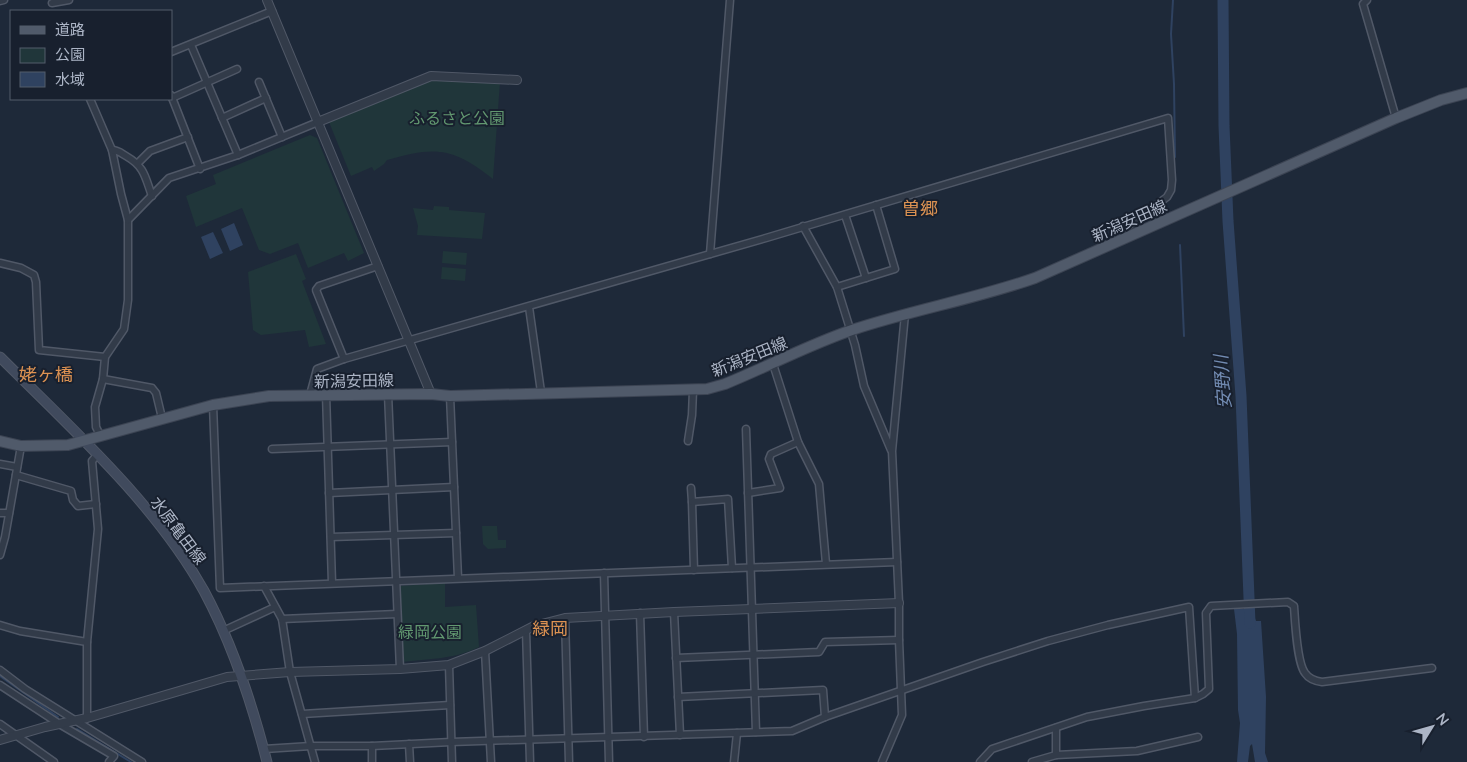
<svg xmlns="http://www.w3.org/2000/svg" width="1467" height="762" font-family="Lato,'Noto Sans JP',sans-serif">
<rect width="100%" height="100%" fill="#1e2939"/>
<g fill="#20363a">
<path d="M433,78L500,82L493,179C453,147 435,146 387,160L384,164L374,171L372,167L351,176L329,122Z"/>
<path d="M310,135L317,138L364,253L348,261L344,253L308,268L298,243L270,254L259,250L242,208L196,227L186,196L216,184L213,175Z"/>
<path d="M434,206L449,207V210L485,213L482,239L417,235L418,226L413,208L433,210Z"/>
<path d="M443,251L467,253L466,265L442,263Z"/>
<path d="M296,254L306,279L302,281L326,344L309,347L305,330L261,335L253,330L248,272Z"/>
<path d="M442,267L466,269L465,281L441,279Z"/>
<path d="M482,526H497L498,540H506V548L488,549L483,544Z"/>
<path d="M445,583V607L476,605L479,647C456,659 428,659 402,662L399,586Z"/>
</g>
<g fill="#2f4260">
<path d="M234,223L243,245L230,251L221,229Z"/>
<path d="M213,232L223,253L210,259L201,237Z"/>
<path d="M1234,609C1247,609 1252,607 1256,621H1261L1266,697L1265,753L1268,762H1255L1252,744L1250,746L1248,762H1237L1240,723L1238,710L1237,634Z"/>
</g>
<g fill="none" stroke-linecap="round" stroke-linejoin="round">
<g stroke="#2f4260" stroke-width="2">
<path d="M1173,0L1171,34L1174,84L1175,157"/>
<path d="M1180,245L1184,336"/>
<path d="M0,676L58,717"/>
<path d="M77,729L131,762"/>
</g>
<path stroke="#2f4260" stroke-width="11" d="M1223,0L1224,126L1228,221L1241,396L1250,623"/>
<defs>
<g id="minor">
<path d="M1367,0L1363,4L1396,118"/>
<path d="M0,1L4,0"/>
<path d="M52,3L69,0"/>
<path d="M191,45L238,155"/>
<path d="M171,52L272,11"/>
<path d="M259,82L282,137"/>
<path d="M171,95L200,169"/>
<path d="M172,98L237,69"/>
<path d="M90,99L112,150L121,194L128,220V300L124,329L105,357L103,379L95,407L96,427L100,435"/>
<path d="M222,118L266,98"/>
<path d="M112,150C118,150 121,153 126,156C145,167 145,177 152,196"/>
<path d="M138,163L150,151L188,137"/>
<path d="M845,215L866,278"/>
<path d="M128,220L169,178L238,155L318,122"/>
<path d="M803,226L837,287L855,345L864,386L891,450"/>
<path d="M710,254L730,0"/>
<path d="M0,263L21,268L34,275L36,282L39,350L105,357"/>
<path d="M837,287L895,269L876,205"/>
<path d="M529,307L541,392"/>
<path d="M344,359L316,290L319,286L378,266"/>
<path d="M773,364L798,442L819,484L826,564"/>
<path d="M103,379L152,388L156,393L162,418"/>
<path d="M326,394L332,583"/>
<path d="M388,394L400,669"/>
<path d="M310,395L317,369L344,359L766,238L1168,118L1172,180L1171,190L1167,197L1124,229L1125,239"/>
<path d="M450,396L458,578"/>
<path d="M213,405L220,588L897,562"/>
<path d="M746,429L756,732"/>
<path d="M688,441L692,415L693,390"/>
<path d="M272,449L452,442"/>
<path d="M0,464L17,467"/>
<path d="M16,475L71,491L73,500L78,506L96,504"/>
<path d="M691,488L692,502L694,570"/>
<path d="M329,493L454,487"/>
<path d="M748,493L780,488L769,459L771,454L798,442"/>
<path d="M692,502L728,499L732,568"/>
<path d="M0,513H9"/>
<path d="M331,537L456,533"/>
<path d="M0,555L5,537L21,446"/>
<path d="M604,573L609,762"/>
<path d="M264,586L282,619L290,672L315,762"/>
<path d="M674,612L680,735"/>
<path d="M640,613L644,737"/>
<path d="M565,618L569,762"/>
<path d="M282,619L397,614"/>
<path d="M0,625L20,631L87,642"/>
<path d="M526,630L530,762"/>
<path d="M223,631L275,607"/>
<path d="M485,651L491,762"/>
<path d="M676,658L819,652L825,642L899,640"/>
<path d="M449,665L452,762"/>
<path d="M0,670L25,689L142,762"/>
<path d="M0,685L61,725L114,756L109,762"/>
<path d="M678,697L823,690L825,717"/>
<path d="M302,714L450,705"/>
<path d="M87,718V642L98,529L92,461L98,454"/>
<path d="M0,724L54,762"/>
<path d="M1056,728V755"/>
<path d="M409,744L410,762"/>
<path d="M372,746V762"/>
<path d="M264,749L311,746H372L451,742L792,731L825,717L983,662L1048,641L1108,625L1189,607L1195,698"/>
<path d="M734,762L737,733"/>
<path d="M882,762L902,715L899,640V603L892,451L905,314"/>
<path d="M980,762L992,749L1087,717L1144,706L1195,698L1203,694L1209,689L1206,613L1211,606L1288,602L1294,606C1295,621 1297,663 1305,673C1309,679 1315,681 1322,682L1432,668"/>
<path d="M1032,762L1056,755L1137,751L1198,737"/>
</g>
<g id="tertiary">
<path d="M267,0L431,394"/>
<path d="M318,122L431,76L517,80"/>
<path d="M0,740L45,727L87,718L227,677L290,672L400,669L449,665L485,651L534,626L565,618L674,612L899,603"/>
</g>
<path id="secondary" d="M0,357C71,428 155,503 204,591C233,645 252,703 267,762"/>
<path id="primary" d="M0,441L21,446L68,445L213,405L269,396L431,394L450,396L707,389L725,384C767,367 808,345 852,330C912,310 975,299 1035,278L1396,118L1441,100L1467,93"/>
</defs>
<use href="#minor" stroke="#505867" stroke-width="9"/>
<use href="#tertiary" stroke="#505867" stroke-width="10"/>
<use href="#secondary" stroke="#505867" stroke-width="11"/>
<use href="#primary" stroke="#3c4453" stroke-width="12"/>
<use href="#minor" stroke="#323b49" stroke-width="6"/>
<use href="#tertiary" stroke="#323b49" stroke-width="8"/>
<use href="#secondary" stroke="#404a5d" stroke-width="9"/>
<use href="#primary" stroke="#505a6a" stroke-width="10"/>
</g>
<g text-anchor="middle" dominant-baseline="central" stroke-width="4" stroke-linejoin="round" paint-order="stroke">
<g font-size="16" fill="#629870" stroke="#18202e">
<text x="457" y="117">ふるさと公園</text>
<text x="430" y="631">緑岡公園</text>
</g>
<g font-size="16" fill="#acb5c6" stroke="#18202e">
<text transform="translate(1129 220) rotate(-24)">新潟安田線</text>
<text transform="translate(749 356) rotate(-22)">新潟安田線</text>
<text transform="translate(354 380) rotate(-1)">新潟安田線</text>
<text transform="translate(179 530) rotate(53)">水原亀田線</text>
</g>
<g font-size="18" fill="#dc9252" stroke="#18202e">
<text x="920" y="208">曽郷</text>
<text x="46" y="374">姥ヶ橋</text>
<text x="550" y="628">緑岡</text>
</g>
<g font-size="18" font-style="italic" fill="#728bb2" stroke="#18202e">
<text transform="translate(1222 382) rotate(-94)">安野川</text>
</g>
</g>
<rect x="10" y="10" width="162" height="90" fill="#18202e" stroke="#535c6b"/>
<rect x="20" y="26" width="25" height="8" fill="#505a6a" stroke="#535c6b"/>
<text x="55" y="35" font-size="15" fill="#acb5c6">道路</text>
<rect x="20" y="48" width="25" height="15" fill="#20363a" stroke="#535c6b"/>
<text x="55" y="60" font-size="15" fill="#acb5c6">公園</text>
<rect x="20" y="72" width="25" height="15" fill="#2f4260" stroke="#535c6b"/>
<text x="55" y="85" font-size="15" fill="#acb5c6">水域</text>
<g transform="translate(1432 727) rotate(53)" stroke="#18202e" stroke-width="4" paint-order="stroke">
<path d="M0-4L9 19L0 12L-9 19Z" fill="#acb5c6"/>
<text y="-8" font-size="14" font-weight="bold" text-anchor="middle" fill="#acb5c6">N</text>
</g>
</svg>
